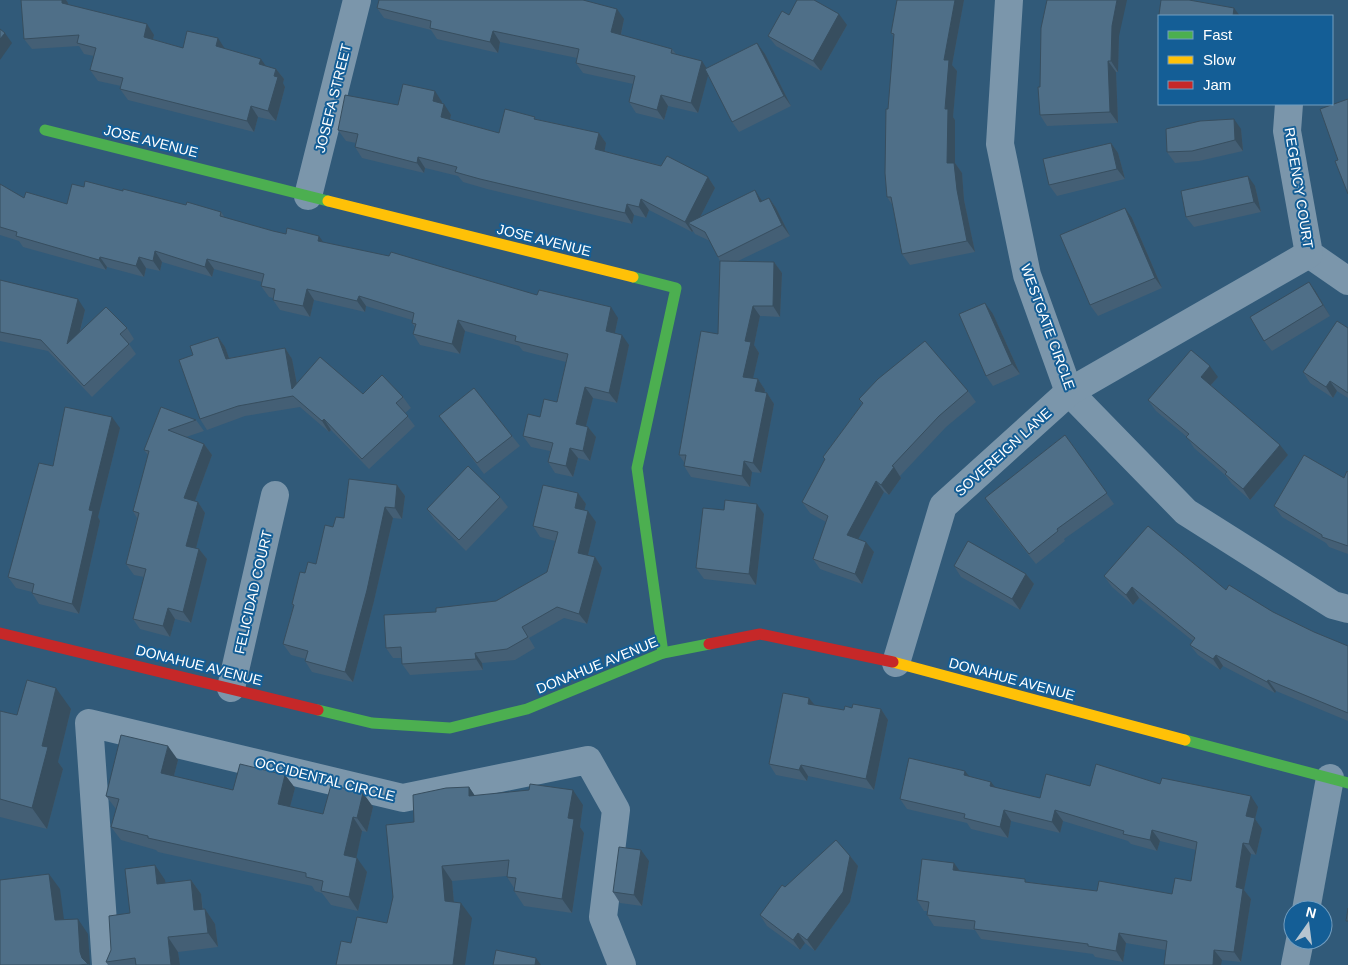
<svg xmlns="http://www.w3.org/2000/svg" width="1348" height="965" viewBox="0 0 1348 965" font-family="Helvetica,sans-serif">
<rect width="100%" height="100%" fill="#315a79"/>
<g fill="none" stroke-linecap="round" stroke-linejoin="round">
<g stroke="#7b96ab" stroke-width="28">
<path d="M1009 0 1000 144 1027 275 1069 392 1186 512 1333 605 1348 609"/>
<path d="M1289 104 1287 131 1309 254 1348 281"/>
<path d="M308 196 357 0"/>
<path d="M896 663 943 506 1069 392 1309 254"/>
<path d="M231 688 275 495"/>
<path d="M1306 910 1330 778"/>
<path d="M106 965 89 723 403 798 588 760 616 810 603 917 622 965"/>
<path d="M1295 965 1300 940"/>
</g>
<g stroke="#4caf50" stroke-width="11">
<path d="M45 130 328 201"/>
<path d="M633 277 676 288 637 468 663 653"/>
<path d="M318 710 372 723 450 728 527 709 663 653 709 644"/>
<path d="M1185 740 1348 783"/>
</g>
<g stroke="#ffc107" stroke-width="11">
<path d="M328 201 633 277"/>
<path d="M893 662 1185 740"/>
</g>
<g stroke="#c62828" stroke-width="11">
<path d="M0 633 318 710"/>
<path d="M709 644 760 634 893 662"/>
</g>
</g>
<g fill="#445f75">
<path d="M21 0H66L68 3V5L154 35 153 39 183 48 225 49 266 66 276 69 284 79 283 83 285 87 276 121 258 117 254 132 128 100 120 89 121 86 98 81 90 70 94 56 84 54 79 46 32 49 24 39Z"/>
<path d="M897 0H964L952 65 957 71 953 117 955 120V163L962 173 964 200 975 252 910 265 902 254 893 206 887 197 888 109 894 37 891 33Z"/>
<path d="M377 8 624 19 621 35 672 49 676 54 707 69 765 54 791 106 739 132 732 122 708 75 698 113 668 106 664 120 636 113 629 102 633 84 583 73 576 63 577 58 500 42 498 53 437 39 431 30 384 18Z"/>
<path d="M789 15 847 25 821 71 776 46 768 36Z"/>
<path d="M1119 36 1118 72H1116L1118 123 1047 126 1040 115V87Z"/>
<path d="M442 102V103L451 115 450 119 499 133 536 119 599 133 606 143 604 151 708 177 715 188 700 217 762 201 769 198 776 208 790 236 738 261 774 262 782 273 780 317 760 316 754 345 759 353 753 378 758 379 765 390V393H767L774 404 761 473 752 472 750 487 691 477 684 466V462L679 455 718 334 720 261 710 241 695 234 693 231 692 232 649 210 646 218 634 215 632 224 487 189 463 182 458 176 425 168 424 173 362 158 355 147 356 143 346 141 338 130 398 105Z"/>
<path d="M1241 129 1243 151 1199 161 1175 163 1167 152Z"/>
<path d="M1111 143 1118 153 1125 179 1057 196 1049 185Z"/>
<path d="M0 184 24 198 67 204 84 187 123 191 186 205 221 212 225 218 273 231 323 242 618 318 615 333 629 345 617 403 593 398 586 426 588 427 596 437 590 461 578 458 573 477 555 473 548 462 550 451 531 447 523 436 540 417 557 402 566 362 523 351 519 346 465 331 460 354 420 345 413 334 415 327 412 323V320L366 306 365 312 314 300 310 317 280 310 273 300V298L269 297 261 286 262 282 214 269 212 277 162 262 160 271 146 268 144 277 107 267 106 270 23 247 19 241 0 235Z"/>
<path d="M1255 186 1261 212 1194 227 1186 217Z"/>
<path d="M1132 218 1162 288 1098 316 1090 305Z"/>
<path d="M0 280 85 310 80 332 127 328 134 339 129 344 136 354 92 397 48 351 0 341Z"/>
<path d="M1316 292 1330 316 1272 351 1264 341Z"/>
<path d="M993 314 1020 374 993 386 986 376Z"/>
<path d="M1348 328V398L1337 391 1333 398 1310 383 1303 372Z"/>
<path d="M218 337 225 347 229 358 285 348 292 359 297 384 363 394 403 397 411 408 405 413 415 426 369 469 331 430 329 432 300 407 245 416 207 430 200 419 193 355Z"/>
<path d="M1218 377 1211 385 1288 455 1250 500 1232 484 1225 475 1194 448 1187 437 1156 411 1148 400Z"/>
<path d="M968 391 976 402 946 427 900 476 901 478 889 495 884 492 858 539 874 552 862 584 820 569 813 559 826 522 810 513 802 502 825 460 823 457 862 404 859 399Z"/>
<path d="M161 407 196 420 204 431 186 437 204 444 212 455 195 501 198 502 205 513 196 548 199 549 207 559 191 623 175 619 170 637 140 629 133 619 144 577 134 575 126 564 137 518 133 511 148 455 144 450Z"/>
<path d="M439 416 512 436 520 446 484 474 447 426Z"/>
<path d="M120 428 98 517 100 521 79 614 39 604 32 593V592L16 588 8 577 53 466Z"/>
<path d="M1065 435 1114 504 1064 539 1065 541 1036 564 992 509 985 498Z"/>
<path d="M1348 472V554L1329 547 1326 543 1282 517 1274 506 1344 478Z"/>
<path d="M397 485 405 496 402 519 393 518 374 601 353 682 312 672 305 661 306 659 291 655 283 644 293 607 292 604 305 573 316 564 333 527Z"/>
<path d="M578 493 586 504 584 510 596 522 588 555 595 557 602 568 587 624 564 618 529 638 535 648 515 660 482 663 483 670 410 675 402 664V658H393L386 648 436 612 496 601 547 572 555 541 540 537 533 526Z"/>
<path d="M500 497 508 507 466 551 434 519 427 509Z"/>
<path d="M764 514 756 585 704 579 696 568Z"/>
<path d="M954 566 1026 574 1034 584 1020 610 961 577Z"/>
<path d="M1104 576 1226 590 1314 632 1348 646V721L1276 691 1275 693 1223 666 1220 670 1198 655 1190 645 1193 641 1139 598 1133 605 1112 587Z"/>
<path d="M809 698 814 705 844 710 852 708 881 709 888 720 874 790 808 776 807 781 776 775 769 764Z"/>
<path d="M71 709 58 762 63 769 47 829 0 817V711L17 715Z"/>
<path d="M178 760 174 776 233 790 285 775 295 788 290 807 323 814 363 793 373 807 367 832 362 831 356 858 367 872 358 911 331 905 322 893 315 891 312 886 158 852 156 850 121 840 111 827 116 809 106 796Z"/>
<path d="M969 776 996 788 1040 798 1090 786 1160 784 1258 807 1255 819 1262 829 1256 855 1251 854 1244 890 1251 899 1241 962 1222 960 1126 943 1123 962 1095 957 1093 954 981 939 975 930 934 926 927 915V911H924L917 900 954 863 959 871 1027 882 1097 891 1172 894 1191 881 1196 850 1160 841 1157 851 1131 844 1128 841 1063 821 1060 833 1011 821 1008 838 971 829 967 823 907 809 900 799Z"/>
<path d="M469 787 475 796 583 805 580 827 584 833 572 913 524 906 514 891V888L507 877V876L452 881 454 902 472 918 351 943 387 923 414 822Z"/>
<path d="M850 856 858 866 850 902 815 951 805 943 800 950 767 926 760 915 785 887Z"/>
<path d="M649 861 642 906 620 903 613 892Z"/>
<path d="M165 880V883L191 880 201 894 203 909H205L215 924 218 947 178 952 180 965H108L106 962 130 913Z"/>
</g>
<g fill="#374e5f">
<path d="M62 0H66L68 3 69 14 62 3Z"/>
<path d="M955 0H964L952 65 957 71 953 117 955 120V163L962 173 964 200 975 252 967 241 947 163 944 60Z"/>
<path d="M1117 0H1127L1119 36 1118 72 1111 61 1112 26Z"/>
<path d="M1234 8 1240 16H1233Z"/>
<path d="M617 9 624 19 619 43 611 32Z"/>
<path d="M839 14 847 25 821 71 813 61Z"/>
<path d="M147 24 154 35 151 47 144 37Z"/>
<path d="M493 31 500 42 498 53 490 42Z"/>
<path d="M5 33 12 43 0 60V39Z"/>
<path d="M218 38 225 49 216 46Z"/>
<path d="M757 43 765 54 791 106 784 96Z"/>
<path d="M261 59 268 69 259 64Z"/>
<path d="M702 61 709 72 698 113 691 103Z"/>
<path d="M1108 61 1116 72 1118 123 1110 112Z"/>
<path d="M276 69 284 79 283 83 285 87 276 121 268 111Z"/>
<path d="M435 91 442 102 440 112 433 101Z"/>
<path d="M661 95 668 106 664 120 657 110Z"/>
<path d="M444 104 451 115 448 127 441 117Z"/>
<path d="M251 106 258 117 254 132 247 121Z"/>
<path d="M1234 119 1241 129 1243 151 1235 140Z"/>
<path d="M599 133 606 143 603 159 595 149Z"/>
<path d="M1111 143 1118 153 1125 179 1117 169Z"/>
<path d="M418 157 425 168 424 173 417 163Z"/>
<path d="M1248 176 1255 186 1261 212 1254 202Z"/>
<path d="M708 177 715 188 695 227 688 223 693 231 692 232 685 222Z"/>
<path d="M755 190 762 201 768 213 760 202Z"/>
<path d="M769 198 776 208 790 236 782 225Z"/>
<path d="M641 199 649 210 646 218 639 207Z"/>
<path d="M627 204 634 215 632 224 625 213Z"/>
<path d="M1125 208 1132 218 1162 288 1155 278Z"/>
<path d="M319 236 326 246 318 241Z"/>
<path d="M155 251 162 262 160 271 153 261Z"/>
<path d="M100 257 107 267 106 270 99 260Z"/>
<path d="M139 257 146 268 144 277 136 266Z"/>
<path d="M207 259 214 269 212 277 205 267Z"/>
<path d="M774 262 782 273 780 317 773 306Z"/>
<path d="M1309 282 1316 292 1330 316 1323 305Z"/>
<path d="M307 289 314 300 310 317 303 306Z"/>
<path d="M359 296 366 306 365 312 357 301Z"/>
<path d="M78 299 85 310 74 355 67 344Z"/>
<path d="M985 303 993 314 1020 374 1012 364Z"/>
<path d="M753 306 760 316 754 345 759 353 751 387 743 377 745 341Z"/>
<path d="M611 307 618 318 613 342 606 331Z"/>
<path d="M458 320 465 331 460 354 452 344Z"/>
<path d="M622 335 629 345 617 403 609 393Z"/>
<path d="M218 337 225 347 233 369 226 359Z"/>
<path d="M285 348 292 359 300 400 292 389Z"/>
<path d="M1210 366 1218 377 1209 387 1201 377Z"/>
<path d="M758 379 765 390 763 402 755 391Z"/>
<path d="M1330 381 1337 391 1333 398 1326 387Z"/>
<path d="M585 387 593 398 584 434 576 424Z"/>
<path d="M767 393 774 404 761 473 753 463Z"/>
<path d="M112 417 120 428 98 517 100 521 79 614 72 604 89 510Z"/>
<path d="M324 419 331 430 329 432 322 421Z"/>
<path d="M588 427 596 437 590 461 583 451Z"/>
<path d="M204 444 212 455 192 509 184 498Z"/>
<path d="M1280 445 1288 455 1250 500 1243 489Z"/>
<path d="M570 448 578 458 573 477 566 466Z"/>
<path d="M744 461 752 472 750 487 742 476Z"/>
<path d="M894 467 901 478 889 495 881 485Z"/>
<path d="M876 481 884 492 855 545 847 535Z"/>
<path d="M397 485 405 496 402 519 395 508Z"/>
<path d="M578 493 586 504 582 518 575 508Z"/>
<path d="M198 502 205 513 194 556 186 546Z"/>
<path d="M757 504 764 514 756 585 749 574Z"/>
<path d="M385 507 393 518 374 601 353 682 345 672Z"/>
<path d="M588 511 596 522 586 563 578 553Z"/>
<path d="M866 542 874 552 862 584 855 574Z"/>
<path d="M199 549 207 559 191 623 183 612Z"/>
<path d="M595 557 602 568 587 624 579 614Z"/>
<path d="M1026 574 1034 584 1020 610 1012 599Z"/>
<path d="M1132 587 1139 598 1133 605 1126 595Z"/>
<path d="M168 608 175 619 170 637 163 626Z"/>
<path d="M475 653 482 663 483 670 476 659Z"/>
<path d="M1216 655 1223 666 1220 670 1213 659Z"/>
<path d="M1268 680 1276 691 1275 693 1267 682Z"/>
<path d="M56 688 71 709 58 762 63 769 47 829 32 808 42 746Z"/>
<path d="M809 698 817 708 808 704Z"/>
<path d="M881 709 888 720 874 790 866 779Z"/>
<path d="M168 746 178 760 171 787 161 773Z"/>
<path d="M801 765 808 776 807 781 799 770Z"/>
<path d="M965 771 973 781 964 775Z"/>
<path d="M285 775 295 788 287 818 278 804Z"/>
<path d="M991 782 999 792 990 786Z"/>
<path d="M469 787 479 802 469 796Z"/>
<path d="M573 790 583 805 580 827 584 833 572 913 562 899 568 818Z"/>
<path d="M363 793 373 807 367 832 357 818Z"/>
<path d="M1251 796 1258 807 1255 819 1262 829 1256 855 1249 844 1246 816Z"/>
<path d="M1004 810 1011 821 1008 838 1000 827Z"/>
<path d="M1055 810 1063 821 1060 833 1052 822Z"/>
<path d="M353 817 362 831 354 869 344 855Z"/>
<path d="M1152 830 1160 841 1157 851 1150 840Z"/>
<path d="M1243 843 1251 854 1244 890 1251 899 1241 962 1234 952 1236 887Z"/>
<path d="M641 850 649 861 642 906 634 895Z"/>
<path d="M850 856 858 866 850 902 815 951 807 940Z"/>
<path d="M357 858 367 872 358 911 349 897Z"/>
<path d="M954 863 962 874 953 870Z"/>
<path d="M155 865 165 880 167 898 157 884Z"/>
<path d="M442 866 452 881 455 915 445 901Z"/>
<path d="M49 874 60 889 66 935 55 920Z"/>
<path d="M191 880 201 894 204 925 194 910Z"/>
<path d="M461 903 472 918 465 965H453Z"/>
<path d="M205 909 215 924 218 947 208 933Z"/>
<path d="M78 919 88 934 90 965H89L82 958 80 952Z"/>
<path d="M798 933 805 943 800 950 793 940Z"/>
<path d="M1119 933 1126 943 1123 962 1116 951Z"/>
<path d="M168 937 178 952 180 965H171Z"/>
<path d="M1214 950 1222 960 1221 965H1213Z"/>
<path d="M536 958 541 965H535Z"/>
</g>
<g fill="#4f6f88" stroke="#374e5f">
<path d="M21 0H62V3L147 24 144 37 183 48 187 31 218 38 216 46 261 59 259 64 276 69 274 76 278 77 268 111 251 106 247 121 120 89 123 78 90 70 96 48 77 43 79 35 24 39Z"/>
<path d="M379 0H583L617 9 611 32 672 49 671 53 702 61 691 103 661 95 657 110 629 102 635 76 576 63 579 49 493 31 490 42 430 28 431 21 377 8Z"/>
<path d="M797 0H814L839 14 813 61 768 36 782 11 789 15Z"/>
<path d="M897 0H955L944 60H949L945 109H948L947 163H954L957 190 967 241 902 254 891 197H887L885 173 886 109H888L894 34 891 33Z"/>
<path d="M1047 0H1117L1112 26 1111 61H1108L1110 112 1040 115 1038 87H1040L1041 28Z"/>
<path d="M1161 0H1189L1234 8 1233 16H1159V23L1158 22Z"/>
<path d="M0 29 5 33 0 39Z"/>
<path d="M757 43 784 96 732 122 705 69Z"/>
<path d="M403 84 435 91 433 101 444 104 441 117 499 133 505 109 535 117 534 119 599 133 595 149 661 166 667 156 708 177 685 222 641 199 639 207 627 204 625 213 480 179 455 172 457 167 418 157 417 163 355 147 358 134 338 130 345 95 398 105Z"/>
<path d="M1348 99V194L1335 161 1338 160 1320 109Z"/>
<path d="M1234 119 1235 140 1192 151 1167 152 1166 129 1200 121Z"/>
<path d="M1111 143 1117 169 1049 185 1043 159Z"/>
<path d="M1248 176 1254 202 1186 217 1181 191Z"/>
<path d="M85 181 123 191V189L186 205 187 202 221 212 220 216 273 231 286 234 287 228 319 236 318 241 389 256 391 252 537 295 539 290 611 307 606 331 622 335 609 393 585 387 576 424 588 427 583 451 570 448 566 466 548 462 553 443 523 436 528 414 540 417 544 399 557 402 568 354 515 341 516 336 458 320 452 344 413 334 416 324 412 323 414 313 359 296 357 301 307 289 303 306 273 300 275 289 261 286 264 274 207 259 205 267 155 251 153 261 139 257 136 266 100 257 99 260 16 236 17 232 0 227V184L24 198 26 192 67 204 72 184 84 187Z"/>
<path d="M755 190 760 202 769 198 782 225 718 257 705 232 688 223Z"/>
<path d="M1125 208 1155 278 1090 305 1060 235Z"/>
<path d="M720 261 774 262 773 306H753L745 341 751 342 743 377 758 379 755 391 767 393 753 463 744 461 742 476 684 466 686 455H679L701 331 718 334Z"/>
<path d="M0 280 78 299 67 344 106 307 127 328 120 334 129 344 84 386 41 340 0 332Z"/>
<path d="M1309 282 1323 305 1264 341 1250 317Z"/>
<path d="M985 303 1012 364 986 376 959 314Z"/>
<path d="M1337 321 1348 328V393L1330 381 1326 387 1303 372Z"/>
<path d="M218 337 226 359 285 348 292 389 320 357 363 394 382 375 403 397 396 403 408 416 362 459 324 419 322 421 293 396 238 406 200 419 179 360 193 355 190 346Z"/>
<path d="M925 341 968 391 939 416 892 466 894 467 881 485 876 481 847 535 866 542 855 574 813 559 828 516 802 502 825 459 823 457 863 403 859 399 878 379Z"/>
<path d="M1191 350 1210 366 1201 377 1280 445 1243 489 1225 474 1227 472 1186 437 1189 434 1148 400Z"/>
<path d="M474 388 512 436 477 463 439 416Z"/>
<path d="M65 407 112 417 89 510 93 511 72 604 32 593 34 584 8 577 39 463 53 466Z"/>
<path d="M161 407 196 420 168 430 204 444 184 498 198 502 186 546 199 549 183 612 168 608 163 626 133 619 146 569 126 564 139 513 133 511 149 451 144 450Z"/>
<path d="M1065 435 1107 493 1057 529 1058 531 1029 554 985 498Z"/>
<path d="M1304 455 1344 478 1347 471 1348 472V546L1322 537V535L1274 506Z"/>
<path d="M468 466 500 497 459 540 427 509Z"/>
<path d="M349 479 397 485 395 508 385 507 367 590 345 672 305 661 308 651 283 644 294 605 292 604 300 572 305 573 308 562 316 564 325 525 333 527 336 517 344 518Z"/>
<path d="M543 485 578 493 575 508 588 511 578 553 595 557 579 614 557 607 522 627 528 637 507 649 475 653 476 659 402 664 401 647 386 648 384 615 436 612V608L496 601 547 572 558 532 533 526Z"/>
<path d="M725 500 757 504 749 574 696 568 703 508 724 510Z"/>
<path d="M1148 526 1226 590 1229 585 1273 612 1314 632 1348 646V713L1268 680 1267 682 1216 655 1213 659 1190 645 1195 638 1132 587 1126 595 1104 576Z"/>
<path d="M968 541 1026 574 1012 599 954 566Z"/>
<path d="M27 680 56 688 42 746 48 747 32 808 0 799V711L17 715Z"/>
<path d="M783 693 809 698 808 704 844 710 845 706 852 708 853 704 881 709 866 779 801 765 799 770 769 764Z"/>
<path d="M121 735 168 746 161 773 233 790 240 764 285 775 278 804 323 814 331 785 363 793 357 818 353 817 344 855 357 858 349 897 321 891 323 881 306 877V873L148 838V836L111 827 119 799 106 796Z"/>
<path d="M909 758 965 771 964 775 991 782 990 786 1040 798 1046 774 1090 786 1096 764 1160 784 1162 778 1251 796 1246 816 1255 818 1249 844 1243 843 1236 887 1243 889 1234 952 1214 950 1213 965H1164L1167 941 1119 933 1116 951 1088 946V944L974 929 975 921 927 915 929 902 917 900 922 859 954 863 953 870 1025 879V882L1097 891 1099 881 1172 894 1175 878 1191 881 1197 842 1152 830 1150 840 1123 834 1124 831 1055 810 1052 822 1004 810 1000 827 964 818 965 814 900 799Z"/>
<path d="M530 784 573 790 568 818 574 819 562 899 514 891 516 878 507 877 509 860 442 866 445 901 461 903 453 965H336L341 941 351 943 357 917 387 923 393 897 386 825 414 822 413 795 446 788 469 787V796L529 790Z"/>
<path d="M836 840 850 856 843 892 807 940 798 933 793 940 760 915 782 885 785 887Z"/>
<path d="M619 847 641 850 634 895 613 892Z"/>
<path d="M155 865 157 884 191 880 194 910 205 909 208 933 168 937 171 965H136L135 958 106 962 111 950 109 916 130 913 125 869Z"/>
<path d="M49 874 55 920 78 919 80 952 82 958 88 964 79 965H0V880Z"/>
<path d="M1348 908V921H1346Z"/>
<path d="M496 950 536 958 535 965H493Z"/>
</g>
<g text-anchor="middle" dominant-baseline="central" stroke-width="4" stroke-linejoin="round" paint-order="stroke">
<g font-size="14" fill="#fff" stroke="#145e96">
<text transform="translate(333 98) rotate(-76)">JOSEFA STREET</text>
<text transform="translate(151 141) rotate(14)">JOSE AVENUE</text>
<text transform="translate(1299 188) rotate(81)">REGENCY COURT</text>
<text transform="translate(544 240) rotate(14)">JOSE AVENUE</text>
<text transform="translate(1048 327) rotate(70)">WESTGATE CIRCLE</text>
<text transform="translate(1003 452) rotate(-42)">SOVEREIGN LANE</text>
<text transform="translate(253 592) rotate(-77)">FELICIDAD COURT</text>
<text transform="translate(199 665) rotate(14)">DONAHUE AVENUE</text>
<text transform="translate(597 665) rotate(-22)">DONAHUE AVENUE</text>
<text transform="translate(1012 679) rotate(15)">DONAHUE AVENUE</text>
<text transform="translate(325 779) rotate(14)">OCCIDENTAL CIRCLE</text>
</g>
</g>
<rect x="1158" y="15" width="175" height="90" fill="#145e96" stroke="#729ec0"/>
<rect x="1168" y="31" width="25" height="8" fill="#4caf50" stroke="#729ec0"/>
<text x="1203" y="40" font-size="15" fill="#ffffff">Fast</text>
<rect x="1168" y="56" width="25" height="8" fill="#ffc107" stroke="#729ec0"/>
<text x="1203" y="65" font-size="15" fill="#ffffff">Slow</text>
<rect x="1168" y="81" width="25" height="8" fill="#c62828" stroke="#729ec0"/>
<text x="1203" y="90" font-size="15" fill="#ffffff">Jam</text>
<g transform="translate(1308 925) rotate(14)"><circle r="24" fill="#145e96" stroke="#729ec0"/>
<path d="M0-4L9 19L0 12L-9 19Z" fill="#b7c5d0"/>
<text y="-8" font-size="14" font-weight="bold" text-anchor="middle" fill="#ffffff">N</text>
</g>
</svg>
